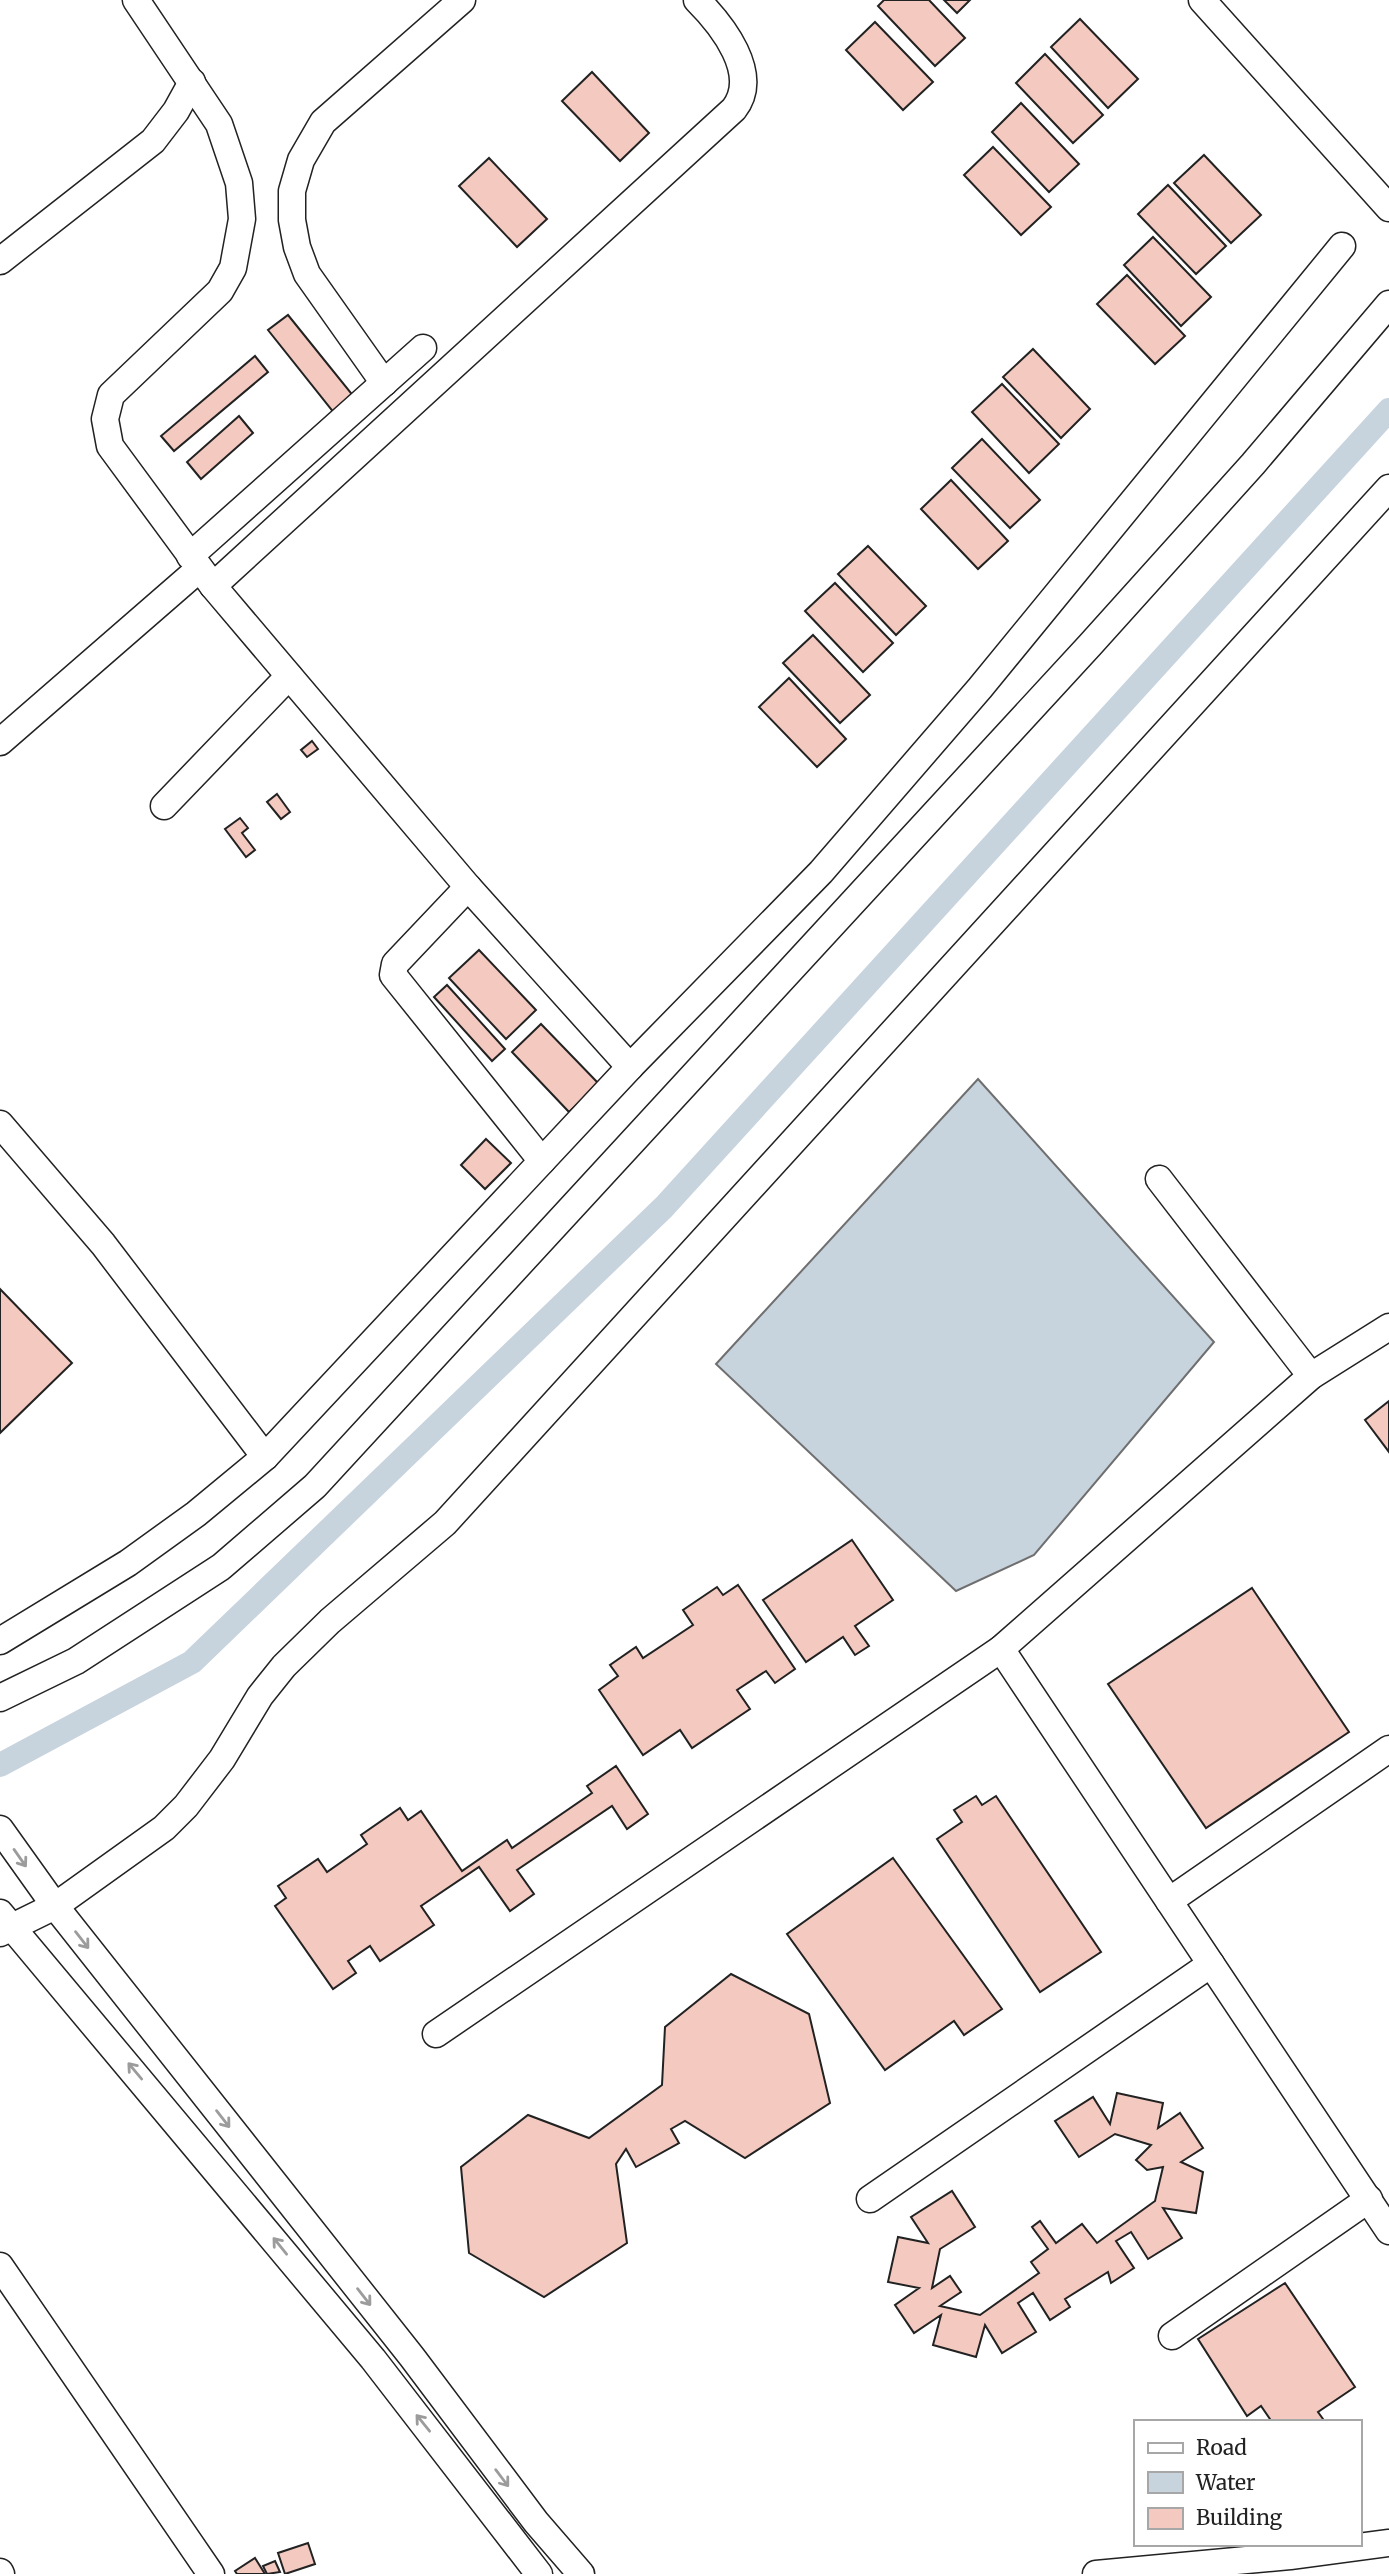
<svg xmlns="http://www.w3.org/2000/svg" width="1389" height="2574" viewBox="0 0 1389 2574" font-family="Merriweather,serif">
<rect width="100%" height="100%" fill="#fff"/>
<path fill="#c7d3dd" stroke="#6f6f6f" stroke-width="2" d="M978 1079 1214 1342 1034 1555 956 1591 716 1364Z"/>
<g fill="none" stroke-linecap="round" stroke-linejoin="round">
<path stroke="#c7d3dd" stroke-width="24" d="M0 1765 192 1662 664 1207 1389 410"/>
</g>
<g fill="#f3c9c0" stroke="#222" stroke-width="2">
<path d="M884 0H929L965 38 935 66 878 6Z"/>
<path d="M944 0H970L957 13Z"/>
<path d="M1080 19 1138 79 1108 108 1051 47Z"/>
<path d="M875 22 933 82 903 110 846 50Z"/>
<path d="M1045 54 1103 115 1073 143 1016 83Z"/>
<path d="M592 72 649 133 620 161 562 101Z"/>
<path d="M1021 103 1079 164 1049 192 992 132Z"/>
<path d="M993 147 1051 207 1021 235 964 175Z"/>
<path d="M1204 155 1261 215 1231 243 1174 183Z"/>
<path d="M489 158 547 219 517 247 459 186Z"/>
<path d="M1168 185 1226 246 1196 274 1138 214Z"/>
<path d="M1153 237 1211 297 1181 326 1124 265Z"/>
<path d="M1127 275 1185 336 1155 364 1097 304Z"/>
<path d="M288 315 355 398 335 414 268 330Z"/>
<path d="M1033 349 1090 409 1061 438 1003 377Z"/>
<path d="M255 356 268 372 174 451 161 436Z"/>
<path d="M1002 384 1059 444 1029 473 972 412Z"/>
<path d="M239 416 253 433 201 479 187 462Z"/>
<path d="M982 439 1040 500 1010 528 952 468Z"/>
<path d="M951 480 1008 541 978 569 921 509Z"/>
<path d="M868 546 926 606 896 635 838 574Z"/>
<path d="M835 583 893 643 863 672 805 611Z"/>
<path d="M813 635 870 695 840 723 783 663Z"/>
<path d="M789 678 846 739 817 767 759 707Z"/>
<path d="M312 741 318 749 307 757 301 750Z"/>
<path d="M277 794 290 812 281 819 267 802Z"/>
<path d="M240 818 248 828 242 833 255 850 246 857 225 829Z"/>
<path d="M479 950 536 1010 506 1039 449 978Z"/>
<path d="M447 985 505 1049 492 1061 434 997Z"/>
<path d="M541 1024 599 1084 569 1112 512 1052Z"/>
<path d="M486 1139 511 1163 485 1189 461 1165Z"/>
<path d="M0 1289 72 1363 0 1433Z"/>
<path d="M1389 1401V1452L1365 1420Z"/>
<path d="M852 1540 893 1600 855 1626 869 1646 855 1655 843 1637 806 1662 763 1600Z"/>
<path d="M738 1585 795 1669 775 1683 766 1671 737 1690 750 1709 692 1748 680 1730 643 1755 599 1690 618 1676 610 1665 636 1647 643 1658 693 1625 683 1610 717 1587 723 1595Z"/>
<path d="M1252 1588 1349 1732 1206 1828 1108 1684Z"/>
<path d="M616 1766 648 1814 627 1829 612 1806 517 1870 534 1894 510 1911 479 1867 421 1906 434 1925 380 1961 370 1946 348 1961 356 1973 333 1989 275 1906 286 1898 278 1886 318 1859 327 1872 367 1844 361 1835 400 1808 408 1820 421 1811 462 1871 507 1840 512 1848 592 1793 587 1786Z"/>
<path d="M976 1796 982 1805 996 1796 1101 1952 1040 1992 937 1839 962 1822 954 1810Z"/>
<path d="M893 1858 1002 2009 964 2035 954 2021 885 2070 787 1934Z"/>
<path d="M731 1974 809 2014 830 2103 745 2158 685 2121 671 2129 679 2143 636 2167 626 2149 616 2164 627 2243 544 2297 469 2253 461 2167 528 2115 589 2138 662 2085 665 2027Z"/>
<path d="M1117 2093 1163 2103 1158 2128 1180 2113 1203 2148 1181 2162 1203 2172 1196 2213 1163 2208 1182 2238 1148 2259 1131 2232 1116 2241 1134 2268 1111 2283 1108 2272 1065 2299 1070 2307 1050 2320 1033 2293 1018 2303 1036 2332 1002 2353 985 2325 976 2357 933 2345 941 2315 914 2333 895 2305 919 2288 888 2282 898 2237 928 2243 911 2217 952 2191 975 2227 940 2249 932 2288 950 2276 961 2292 940 2306 980 2315 1039 2273 1031 2262 1048 2249 1032 2227 1040 2221 1056 2243 1082 2224 1097 2243 1155 2201 1163 2167 1147 2170 1136 2160 1151 2145 1115 2134 1079 2157 1055 2121 1093 2097 1110 2124Z"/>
<path d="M1285 2283 1355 2387 1318 2412 1323 2419 1319 2422H1272L1261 2406 1247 2416 1198 2339Z"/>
<path d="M308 2543 315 2564 285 2574 278 2553Z"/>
<path d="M255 2558 265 2574H237L235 2571Z"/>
<path d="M275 2561 280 2572 267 2574 263 2566Z"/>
</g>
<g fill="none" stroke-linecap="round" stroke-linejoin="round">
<defs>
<g id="minor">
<path d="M136 0 219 124 239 183 242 219 233 268 220 291 111 395 105 419 110 446 213 586 468 887 630 1067"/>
<path d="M1202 0 1389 208"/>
<path d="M0 261 153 141 176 111 192 82"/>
<path d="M384 383 307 274 297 247 292 220V191L301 160 323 122 462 0"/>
<path d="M190 556 423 348"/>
<path d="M213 586 734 109C761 74 722 25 697 0"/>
<path d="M0 742 199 569"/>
<path d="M164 806 289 676"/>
<path d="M468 887 395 964 393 975 542 1161"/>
<path d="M0 1124 103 1244 265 1457"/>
<path d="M1159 1179 1311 1376"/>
<path d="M0 1641 128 1563 196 1514 265 1457 630 1067 821 872 980 688 1342 246"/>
<path d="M1001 1649 1389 2231"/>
<path d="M0 1698 76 1661 221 1567 315 1486 1090 645 1253 464 1389 304"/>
<path d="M0 1829 55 1906 412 2357 536 2522 581 2574"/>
<path d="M1169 1901 1389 1749"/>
<path d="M0 1913 373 2359 539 2574"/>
<path d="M0 1933 55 1906 164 1828 186 1806 222 1759 260 1696 284 1666 330 1621 445 1523 1389 488"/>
<path d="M436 2034 1001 1649 1311 1376 1389 1327"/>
<path d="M870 2199 1211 1964"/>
<path d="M0 2266 211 2574"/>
<path d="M1172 2336 1369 2199"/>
<path d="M0 2572 1 2574"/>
<path d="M1096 2574 1290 2556 1389 2543"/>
</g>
</defs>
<use href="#minor" stroke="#222" stroke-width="29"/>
<use href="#minor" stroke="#fff" stroke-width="26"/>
</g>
<defs><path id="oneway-shaft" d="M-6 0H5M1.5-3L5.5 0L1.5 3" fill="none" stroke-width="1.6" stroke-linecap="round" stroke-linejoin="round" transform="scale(1.75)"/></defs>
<g stroke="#9c9c9c">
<use href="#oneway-shaft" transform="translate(20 1858) rotate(55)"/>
<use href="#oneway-shaft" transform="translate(82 1940) rotate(52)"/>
<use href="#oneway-shaft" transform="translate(135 2071) rotate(-130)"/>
<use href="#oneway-shaft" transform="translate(223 2119) rotate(52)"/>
<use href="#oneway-shaft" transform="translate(280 2246) rotate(-129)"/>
<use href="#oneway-shaft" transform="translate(364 2297) rotate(52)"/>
<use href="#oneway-shaft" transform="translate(423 2423) rotate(-129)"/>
<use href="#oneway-shaft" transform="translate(502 2478) rotate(53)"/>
</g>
<rect x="1134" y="2420" width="228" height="126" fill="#ffffff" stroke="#a7a7a7" stroke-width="2"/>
<rect x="1148" y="2443" width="35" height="10" fill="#ffffff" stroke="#a7a7a7" stroke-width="2"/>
<text x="1196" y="2455" font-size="21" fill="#222222">Road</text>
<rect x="1148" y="2472" width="35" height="21" fill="#c7d3dd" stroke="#a7a7a7" stroke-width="2"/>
<text x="1196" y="2490" font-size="21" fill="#222222">Water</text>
<rect x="1148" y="2508" width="35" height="21" fill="#f3c9c0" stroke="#a7a7a7" stroke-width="2"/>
<text x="1196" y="2525" font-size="21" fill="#222222">Building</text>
</svg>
